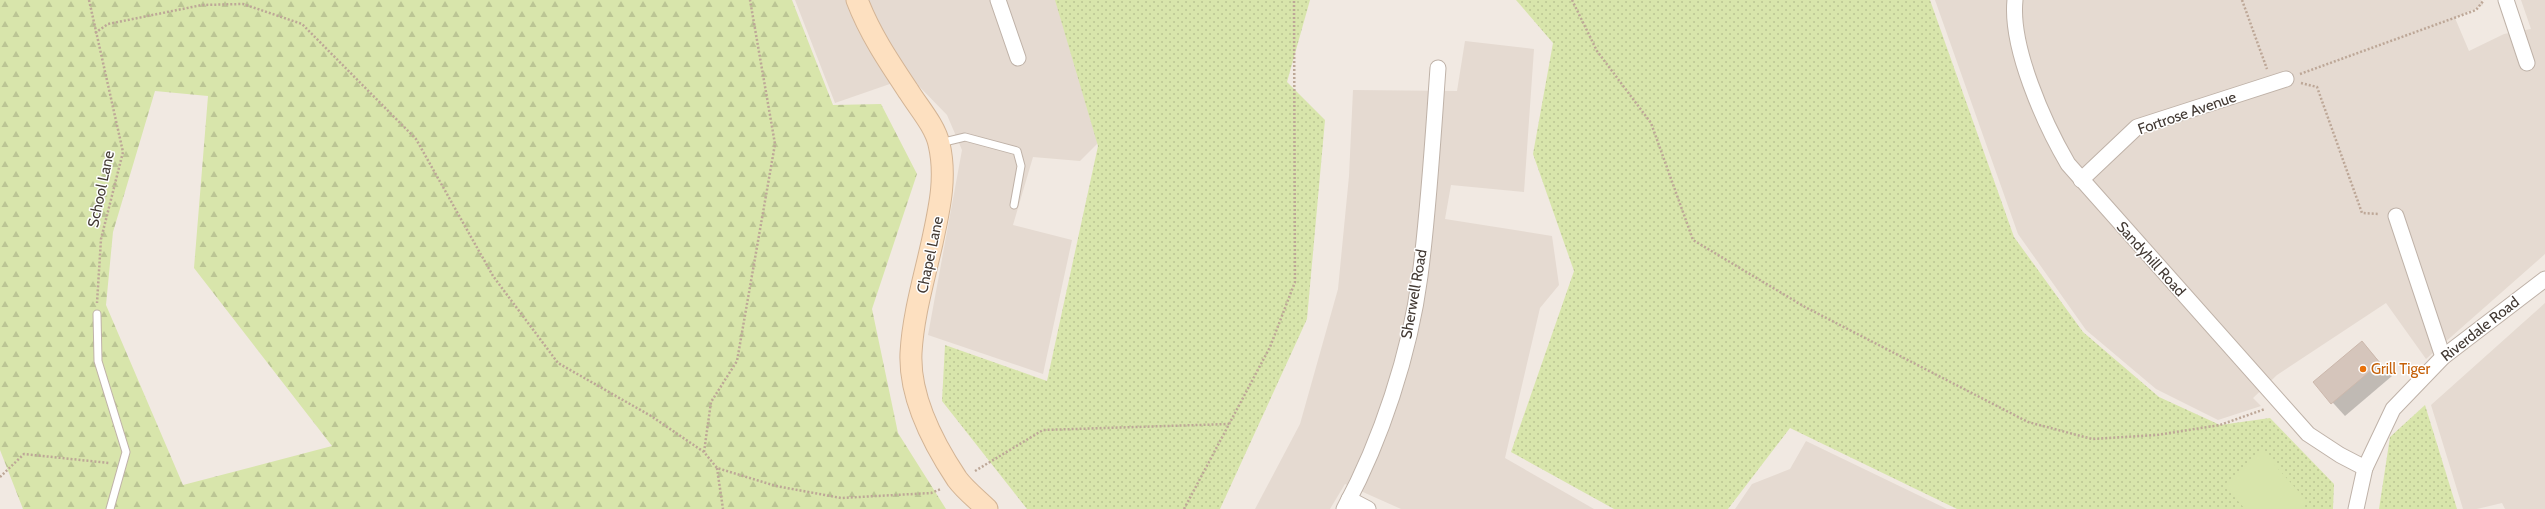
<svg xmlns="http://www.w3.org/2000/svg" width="2545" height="509" viewBox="0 0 2545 509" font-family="Cabin,sans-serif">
<defs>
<pattern id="grass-dots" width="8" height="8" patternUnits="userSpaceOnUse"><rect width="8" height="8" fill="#d8e5ab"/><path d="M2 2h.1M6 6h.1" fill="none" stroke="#bbc594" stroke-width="1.8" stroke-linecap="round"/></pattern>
<pattern id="forest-firs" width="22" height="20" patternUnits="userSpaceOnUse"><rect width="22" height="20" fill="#d8e5ab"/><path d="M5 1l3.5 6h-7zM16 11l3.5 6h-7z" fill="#bbc594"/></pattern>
</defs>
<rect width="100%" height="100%" fill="#f1e9e2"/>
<g fill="#e5dad1">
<path d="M795 0H1109L1098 143 1080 161 1033 157 1013 225 1072 240 1043 374 928 335 962 150 947 115 910 77 835 103Z"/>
<path d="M1935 0H2481L2483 5 2455 18 2469 51 2504 34 2531 29 2521 0H2545V254L2426 359 2386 303 2277 375 2253 398 2261 406 2218 420 2156 389 2086 330 2018 234Z"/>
<path d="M1465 41 1534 49 1524 192 1451 185 1445 219 1552 236 1559 285 1540 308 1505 458 1594 509H1401L1345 484 1330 509H1255L1300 424 1338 289 1349 176 1353 90 1457 91Z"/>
<path d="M2545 303V509H2505L2502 503 2477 509H2463L2431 405Z"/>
<path d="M1806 441 1947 509H1735L1752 484 1790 469Z"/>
</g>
<g fill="url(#grass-dots)">
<path d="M1055 0H1310L1287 82 1325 120 1307 319 1220 509H1027L942 401 945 345 1047 381 1098 146Z"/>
<path d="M1516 0H1930L2014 237 2083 332 2159 397 2220 425 2270 418 2334 484 2333 509H1957L1790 428 1728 509H1614L1511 452 1574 271 1533 154 1553 43Z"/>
<path d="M2425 405 2457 509H2379L2390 437Z"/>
</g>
<path fill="url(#forest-firs)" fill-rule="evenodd" d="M0 0H792L833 105 881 104 917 174 872 309 898 433 946 509H23L0 450ZM155 91 208 96 194 268 332 446 183 485 106 305 113 232Z"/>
<path fill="#d8e5ab" d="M2262 451 2308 502 2300 509H2245L2224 485Z"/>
<path fill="#0003" d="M2362 342 2392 376 2345 416 2314 382Z"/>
<path fill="#d5c5bb" stroke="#ccb8ac" d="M2362 341 2380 363 2331 404 2313 382Z"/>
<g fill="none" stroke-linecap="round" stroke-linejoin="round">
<defs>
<g id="lane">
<path d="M940 143 965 137 1017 151 1021 166 1014 205"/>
<path d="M97 314 98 361 126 452 110 509"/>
</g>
<g id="street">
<path d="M998 0 1018 58"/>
<path d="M2015 0C2010 47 2044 123 2068 164L2308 434 2340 455 2365 468"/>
<path d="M2506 0 2527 63"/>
<path d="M2081 180 2137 127 2286 79"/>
<path d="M2396 216 2443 357"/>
<path d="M1349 499 1368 509"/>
<path d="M1344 509C1381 441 1410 353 1420 276 1429 207 1433 137 1438 68"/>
<path d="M2356 509 2365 468 2393 409 2443 357 2545 279"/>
</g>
<path id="secondary" d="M857 0C870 34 889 62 909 92 919 108 935 126 939 144 947 178 939 210 932 243 924 279 913 316 911 353 909 397 933 443 957 479 965 490 978 500 987 509"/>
</defs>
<use href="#lane" stroke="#bfb2a8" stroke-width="9"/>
<use href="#street" stroke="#bfb2a8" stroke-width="17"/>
<use href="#secondary" stroke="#d3b495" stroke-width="23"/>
<g stroke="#bda797" stroke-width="2.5" stroke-dasharray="2 2" stroke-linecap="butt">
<path d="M89 0 123 152 101 239 97 303"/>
<path d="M1572 0 1597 51 1651 123 1693 240 1805 307 2028 422 2092 439 2157 435 2220 425 2265 409"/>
<path d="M2242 0 2267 69"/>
<path d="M95 33 108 24 202 5 243 4 302 24 416 139 493 276 558 363 651 416 704 452 717 468 776 486 841 498 931 493 941 489"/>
<path d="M2300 74 2476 10 2484 0"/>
<path d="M2301 83 2317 87 2362 213 2379 214"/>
<path d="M704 452 711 402 737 361 775 144 750 0"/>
<path d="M717 468 723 509"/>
<path d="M975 471 1043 430 1229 424"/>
<path d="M0 477 24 454 109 463"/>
<path d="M1184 509 1270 347 1295 282 1294 0"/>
</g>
<use href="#lane" stroke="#fff" stroke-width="7"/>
<use href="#street" stroke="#fff" stroke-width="15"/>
<use href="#secondary" stroke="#fde0c0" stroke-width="21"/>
</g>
<circle fill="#e8710a" stroke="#fff" stroke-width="1.5" cx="2363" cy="369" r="4"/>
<g text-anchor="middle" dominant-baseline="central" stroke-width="3" stroke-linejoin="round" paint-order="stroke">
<g font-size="15" fill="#423933" stroke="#fff">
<text transform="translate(2187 113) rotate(-19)">Fortrose Avenue</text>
<text transform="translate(101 189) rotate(-78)">School Lane</text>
<text transform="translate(930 255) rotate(-78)">Chapel Lane</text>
<text transform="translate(2151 259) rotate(48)">Sandyhill Road</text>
<text transform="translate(1414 294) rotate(-80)">Sherwell Road</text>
<text transform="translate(2480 329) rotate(-38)">Riverdale Road</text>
</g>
<g font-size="15" fill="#c56008" stroke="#fff" text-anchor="start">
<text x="2371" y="369">Grill Tiger</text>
</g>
</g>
</svg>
